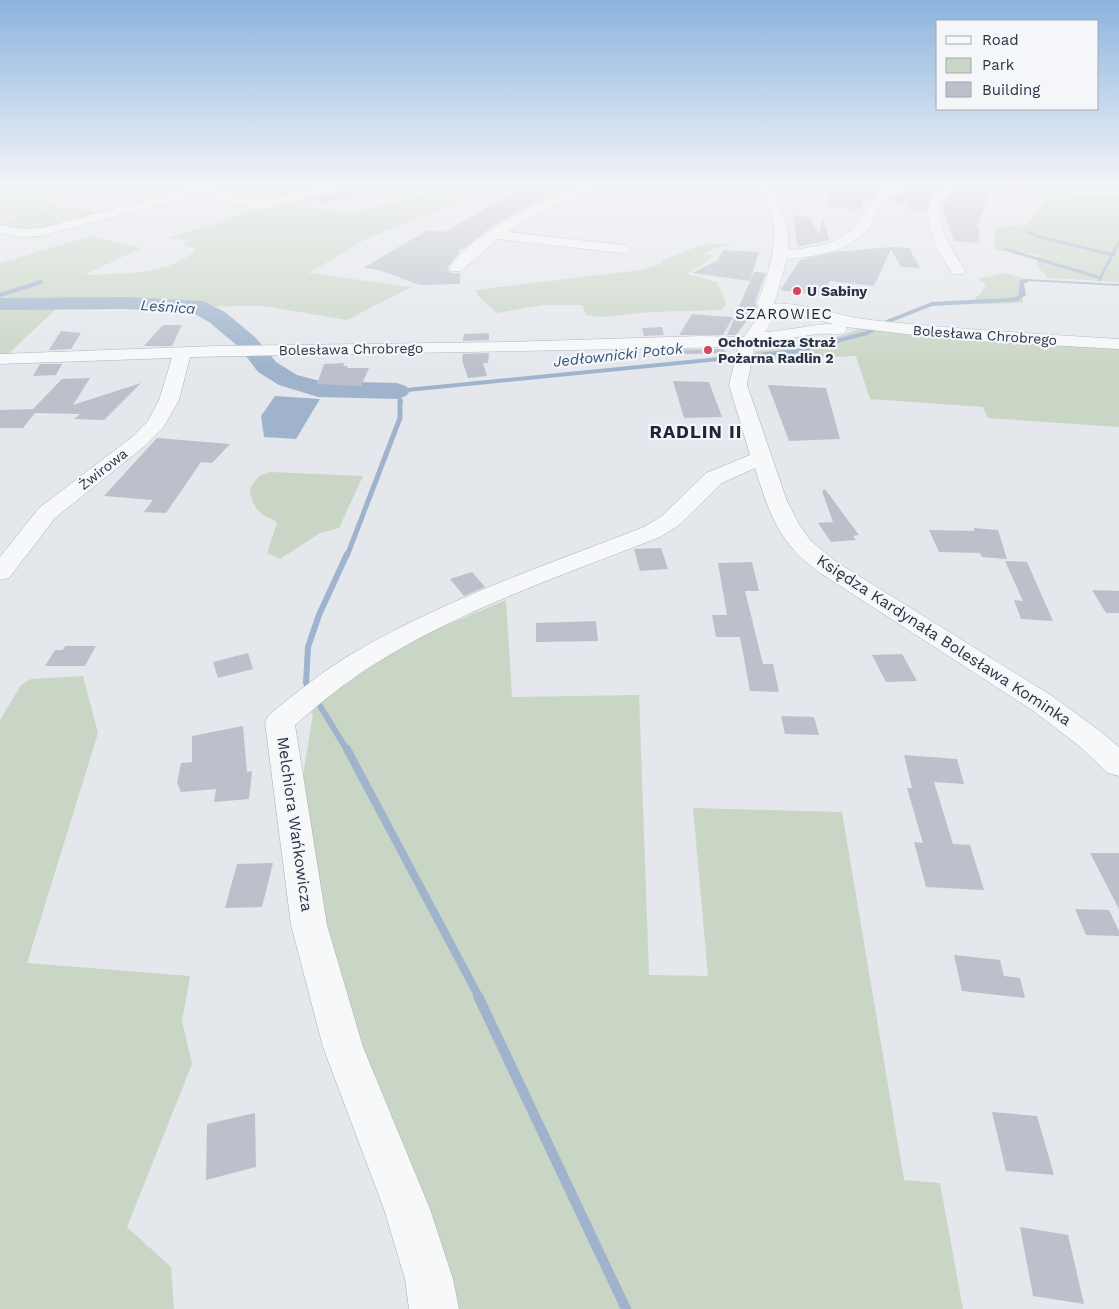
<svg xmlns="http://www.w3.org/2000/svg" width="1119" height="1309" viewBox="0 0 1119 1309" font-family="'Work Sans',sans-serif">
<rect width="100%" height="100%" fill="#e4e7ec"/>
<g fill="#c9d6c5">
<path d="M0 185H115L90 190 78 185 29 196 60 205 0 220Z"/>
<path d="M459 185H492L499 186 366 239 309 273 411 287 347 320 264 306 57 308 7 355 0 356V263L91 236 141 248 84 275C120 273 169 276 196 250L184 245 188 241 169 238 281 201 304 207 355 213Z"/>
<path d="M1119 195V282L1048 278 1036 265 1039 254 994 250 996 228 1027 224 1047 199Z"/>
<path d="M64 206 104 214 32 232 0 228V221Z"/>
<path d="M733 243 713 249 705 254 713 256 705 263 687 274 717 282 726 303 722 310 651 312 601 317 586 315 582 305H543L497 313 478 296 475 290 641 270 661 264 662 260 702 245Z"/>
<path d="M1004 273 1023 278V303L980 304 975 298 981 293 986 285 978 279Z"/>
<path d="M863 327 1119 347V427L988 418 983 407 870 399 856 356 759 360 755 351C794 348 828 343 863 327Z"/>
<path d="M270 472 363 476 339 528 320 533 280 559 267 553 277 523C272 518 267 518 262 514 254 508 250 497 250 488L259 476Z"/>
<path d="M506 600 512 697 639 695 649 975 708 976 693 808 842 812 904 1180 940 1183 963 1309H410L392 1212 289 863 313 714 304 708 431 626 437 629Z"/>
<path d="M83 676 98 733 27 963 190 976 182 1021 192 1064 127 1227 171 1267 174 1309H0V720L21 685 31 679Z"/>
</g>
<g fill="#9fb4cc">
<path d="M1025 279 1119 284V286L1029 281 1024 284 1026 295 1018 300 1020 280Z"/>
<path d="M275 396 320 399 296 439 264 437 261 416Z"/>
</g>
<g fill="none" stroke-linecap="round" stroke-linejoin="round">
<g stroke="#9fb4cc" stroke-width="3">
<path d="M1028 232 1040 237 1113 255"/>
<path d="M1005 249 1101 278"/>
<path d="M1099 280 1119 242"/>
</g>
<g stroke="#9fb4cc" stroke-width="4">
<path d="M0 295 41 282"/>
<path d="M401 402 397 391 798 351 867 333 884 323 932 304 1008 300 1017 299 1022 295"/>
</g>
<path stroke="#9fb4cc" stroke-width="5" d="M347 556 400 418V401"/>
<path stroke="#9fb4cc" stroke-width="6" d="M347 554 319 615 308 647 306 683 347 750"/>
<path stroke="#9fb4cc" stroke-width="8" d="M347 749 479 997"/>
<path stroke="#9fb4cc" stroke-width="10" d="M478 996 626 1309"/>
<path fill="#9fb4cc" fill-rule="evenodd" d="M126 297 203 301 225 312 256 338 276 362 297 375 320 381 397 383 406 386 410 391 406 396 397 399 318 397 279 385 258 372 240 348 209 322 191 312 126 309 0 310V298Z"/>
</g>
<g fill="#bbc0ca">
<path d="M280 185H322L277 195 270 194 283 190 279 189Z"/>
<path d="M349 185H382L383 188 343 201 338 199 325 203 315 200 303 203 299 202 345 190Z"/>
<path d="M528 185H564L491 227 463 249H459V253L447 268 451 273H460V284L420 285 379 270 363 268 428 230 444 232Z"/>
<path d="M832 185H888L878 190 871 199H864L861 210 826 207Z"/>
<path d="M915 185H944L929 197 926 212 910 211 909 203 887 201 900 193 912 190Z"/>
<path d="M961 185H993L978 223H976L979 229V243L954 241 944 213H942L945 200Z"/>
<path d="M793 215 809 217 819 234 823 219 829 240 798 247Z"/>
<path d="M892 247 909 248 920 268 901 267 891 249 874 286 830 281 821 296 780 290 800 260 835 252Z"/>
<path d="M723 250 759 252 750 281 692 273 718 260Z"/>
<path d="M754 272 766 273 755 302 757 307 736 335H727Z"/>
<path d="M692 314 715 316 733 317 723 335H679Z"/>
<path d="M163 325H182L172 346H144Z"/>
<path d="M662 327 664 335 644 336 642 328Z"/>
<path d="M61 331 81 333 71 349 49 350Z"/>
<path d="M489 333V340L463 341 464 334Z"/>
<path d="M724 349 726 353 650 355 649 351 668 350V352L669 350Z"/>
<path d="M489 353 488 363H483L487 376 468 378 462 360 463 354Z"/>
<path d="M344 363 343 366H348L347 368H369L361 386 317 384 324 364Z"/>
<path d="M40 364H62L56 375 33 376Z"/>
<path d="M90 378 73 405 141 383 104 420 74 419 80 414 35 413 23 428H0V410L33 409 62 379Z"/>
<path d="M673 381 709 382 722 417 684 418Z"/>
<path d="M768 385 826 388 840 439 789 441Z"/>
<path d="M157 438 230 444 212 463 201 462 166 513 144 512 153 500 104 496Z"/>
<path d="M825 489 859 535 853 536 856 540 831 542 818 523 833 522 822 491Z"/>
<path d="M974 528 998 530 1007 559 982 557 980 553 939 552 929 530 974 531Z"/>
<path d="M661 548 668 569 640 571 634 549Z"/>
<path d="M1005 561 1027 562 1053 621 1021 619 1014 600 1023 601Z"/>
<path d="M752 562 759 591H745L763 664H773L779 692 750 691 740 637H716L712 615H727L718 563Z"/>
<path d="M472 572 485 587 464 596 450 579Z"/>
<path d="M1092 590 1119 591V613H1106Z"/>
<path d="M596 621 598 641 536 642V623Z"/>
<path d="M65 646H96L85 666H45L55 650H63Z"/>
<path d="M248 653 253 669 218 678 213 662Z"/>
<path d="M902 654 917 681 886 682 872 655Z"/>
<path d="M781 716 814 717 819 735 785 734Z"/>
<path d="M243 726 247 772 252 771 249 799 214 802 216 789 181 792 177 783 181 763 192 762V736Z"/>
<path d="M904 755 957 759 964 784 934 782 953 844 970 845 984 890 926 887 914 842 923 843 907 788H912Z"/>
<path d="M1090 853H1119V909Z"/>
<path d="M273 863 262 907 225 908 237 864Z"/>
<path d="M1075 909 1109 910 1119 931V936L1086 935Z"/>
<path d="M954 955 1000 960 1004 976 1020 978 1025 998 962 991Z"/>
<path d="M992 1112 1037 1116 1054 1175 1006 1171Z"/>
<path d="M255 1113 256 1167 206 1180 207 1124Z"/>
<path d="M1020 1227 1068 1235 1084 1304 1033 1296Z"/>
</g>
<g fill="none" stroke-linecap="round" stroke-linejoin="round">
<defs>
<g id="minor">
<path d="M328 185H347L345 188 262 209H252L212 197H188L42 236 23 237 0 233V225L23 229 42 228 188 189H213L253 201H262Z"/>
<path d="M584 185H600L598 188 542 212 508 232 622 245 627 246 629 249 627 252 622 253 498 239 461 271H451L449 268C475 229 542 201 584 185Z"/>
<path d="M756 185H768C782 207 790 224 788 250 810 248 833 245 850 231 876 210 866 179 913 185L911 188C873 197 886 208 866 231 846 252 814 257 787 259L774 304C806 302 839 317 871 320 954 329 1036 334 1119 339V349L958 340 846 327 847 329 845 333C836 335 826 333 817 334 797 337 779 341 758 342L754 349 747 385 787 501 799 524 810 540 835 561 1052 696 1100 731 1119 747V776L1108 773 1078 745 1032 710 817 571C810 564 800 558 794 550 773 527 764 497 755 468L722 483 678 526 660 537C563 575 462 609 373 665 345 683 320 703 295 725L327 925 363 1047 430 1209 453 1279 459 1309H409L405 1279 384 1209 323 1047 291 925 265 722 269 715C297 692 324 670 355 652 446 599 546 565 644 527L662 516 706 473 750 455 729 385 738 347 190 357 179 400 163 428 146 445 55 518 9 578 0 580V557L39 508 132 437 148 421 159 400 172 358 0 364V354L215 346 506 342 702 336 744 337 759 315 758 311 760 308 757 303C764 287 769 271 772 255 778 224 772 212 756 185ZM775 313H787L834 324C811 324 788 331 765 332Z"/>
<path d="M946 185H959C954 191 944 195 942 201 932 222 955 254 965 271L963 274H953C937 251 923 226 930 198Z"/>
</g>
</defs>
<use href="#minor" stroke="#a9aeb7" stroke-width="1"/>
<use href="#minor" fill="#f7f8fa" fill-rule="evenodd"/>
</g>
<linearGradient id="sky" x2="0" y2="1"><stop stop-color="#8bb4dd"/><stop offset="0.5" stop-color="#f3f4f6"/><stop offset="1" stop-color="#f3f4f6" stop-opacity="0"/></linearGradient>
<rect width="1119" height="368" fill="url(#sky)"/>
<g fill="#d1495b" stroke="#f4f6f9" stroke-width="2">
<circle cx="797" cy="291" r="5"/>
<circle cx="708" cy="350" r="5"/>
</g>
<g text-anchor="middle" dominant-baseline="central" stroke-width="4.5" stroke-linejoin="round" paint-order="stroke">
<g font-size="14" font-weight="bold" fill="#2b3445" stroke="#f4f6f9" text-anchor="start">
<text x="807" y="291">U Sabiny</text>
<text x="718" y="342">Ochotnicza Straż<tspan x="718" dy="16">Pożarna Radlin 2</tspan></text>
</g>
<g font-size="14" fill="#2b3445" stroke="#f4f6f9">
<text transform="translate(985 335) rotate(4)">Bolesława Chrobrego</text>
<text transform="translate(351 349) rotate(-1)">Bolesława Chrobrego</text>
<text transform="translate(103 469) rotate(-38)">Żwirowa</text>
</g>
<g font-size="15" font-style="italic" fill="#34527a" stroke="#f4f6f9">
<text transform="translate(168 307) rotate(4)">Leśnica</text>
<text transform="translate(618 355) rotate(-6)">Jedłownicki Potok</text>
</g>
<g font-size="15" letter-spacing="1" fill="#1d2536" stroke="#f4f6f9">
<text x="784" y="314">SZAROWIEC</text>
</g>
<g font-size="16" fill="#2b3445" stroke="#f4f6f9">
<text transform="translate(944 640) rotate(33)">Księdza Kardynała Bolesława Kominka</text>
<text transform="translate(295 824) rotate(82)">Melchiora Wańkowicza</text>
</g>
<g font-size="18" font-weight="bold" letter-spacing="1" fill="#1d2536" stroke="#f4f6f9">
<text x="696" y="431">RADLIN II</text>
</g>
</g>
<rect x="936" y="20" width="162" height="90" fill="#f4f6f9" stroke="#a4a8b1"/>
<rect x="946" y="36" width="25" height="8" fill="#f7f8fa" stroke="#a4a8b1"/>
<text x="982" y="45" font-size="15" fill="#2b3445">Road</text>
<rect x="946" y="58" width="25" height="15" fill="#c9d6c5" stroke="#a4a8b1"/>
<text x="982" y="70" font-size="15" fill="#2b3445">Park</text>
<rect x="946" y="82" width="25" height="15" fill="#bbc0ca" stroke="#a4a8b1"/>
<text x="982" y="95" font-size="15" fill="#2b3445">Building</text>
</svg>
